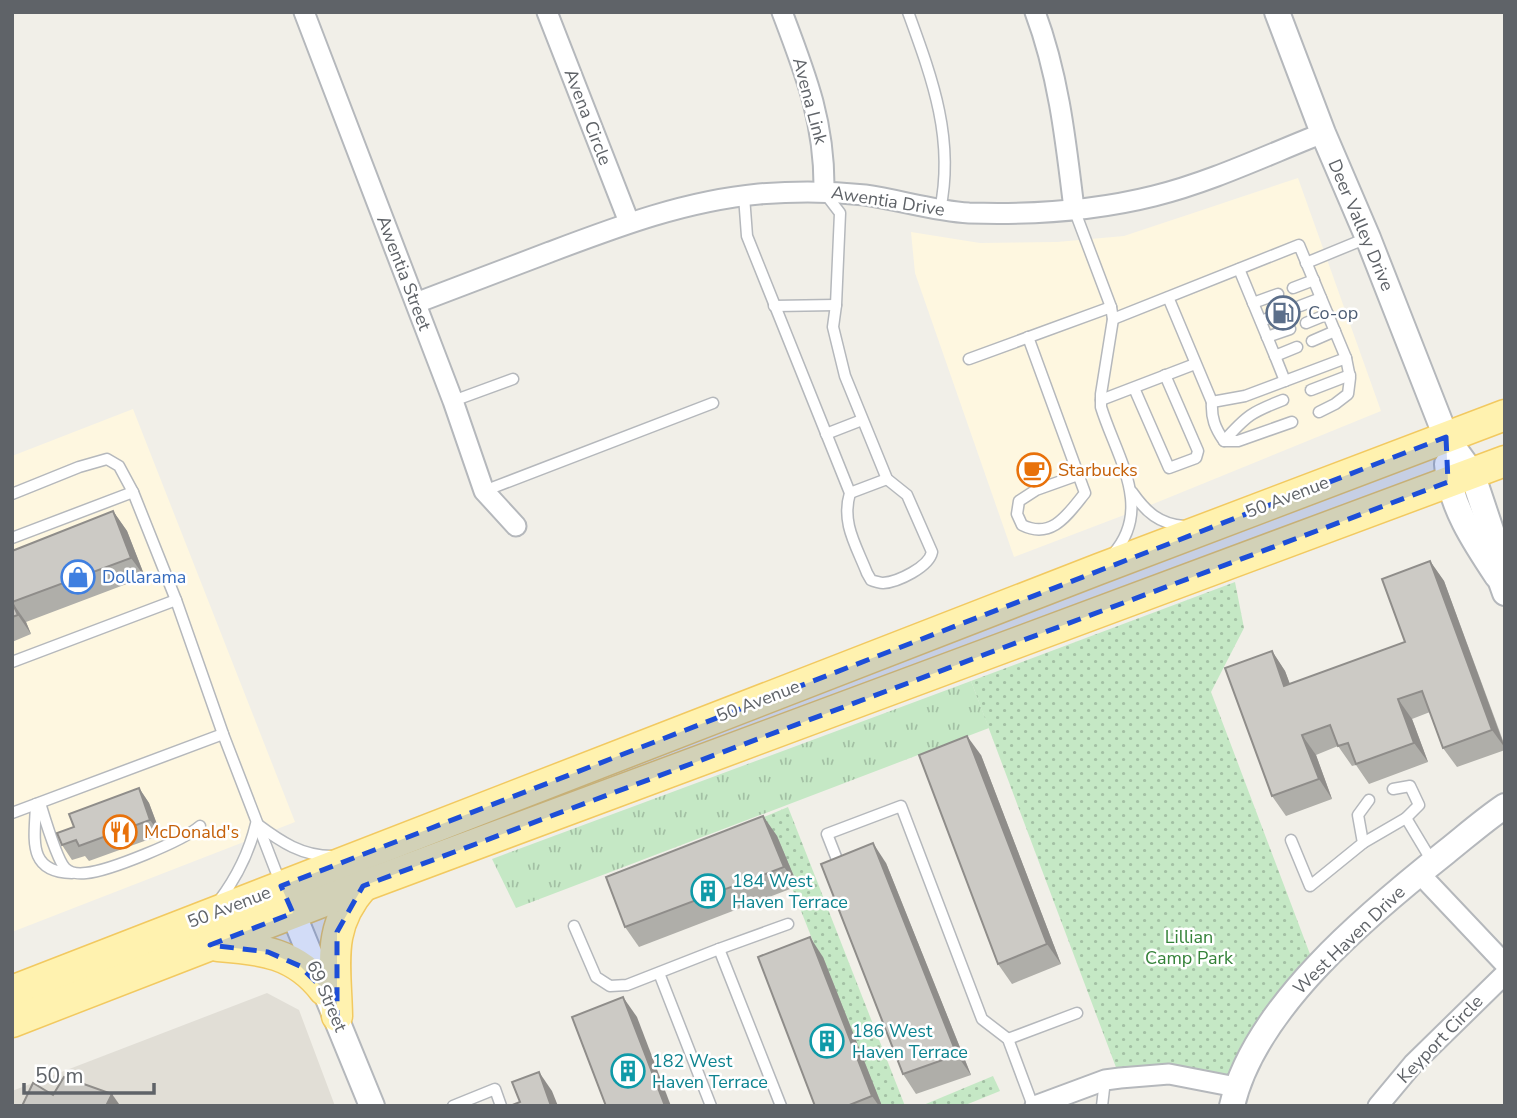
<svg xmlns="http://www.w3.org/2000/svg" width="1517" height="1118" viewBox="0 0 1517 1118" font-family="'Nunito Sans',sans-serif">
<defs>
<pattern id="grass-tufts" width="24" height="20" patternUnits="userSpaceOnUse" patternTransform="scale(1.75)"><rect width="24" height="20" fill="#c5e8c5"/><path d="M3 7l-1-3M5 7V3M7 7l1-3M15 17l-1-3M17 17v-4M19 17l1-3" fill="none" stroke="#a3c0a4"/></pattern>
<pattern id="park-dots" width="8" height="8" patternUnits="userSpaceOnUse" patternTransform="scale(1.75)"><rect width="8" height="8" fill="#c5e8c5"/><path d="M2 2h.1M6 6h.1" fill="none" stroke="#a3c0a4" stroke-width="1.8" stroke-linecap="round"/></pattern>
</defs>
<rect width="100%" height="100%" fill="#f1efe8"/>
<g fill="#fef7e0">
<path d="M1298 178 1381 411 1153 504 1014 557 915 273 911 232 980 243 1057 242 1124 236Z"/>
<path d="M133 409 295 822 12 932V456Z"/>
</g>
<path fill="#e1ded6" d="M267 993 299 1010 335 1106H12V1091Z"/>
<path fill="url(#grass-tufts)" d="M971 681 989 728 516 908 492 859Z"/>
<g fill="url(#park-dots)">
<path d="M1235 582 1244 628 1211 692 1316 970 1236 1087 1120 1078 971 681Z"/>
<path d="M788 807 905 1106H878L764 817Z"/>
<path d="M993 1076 1000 1091 963 1106H921Z"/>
</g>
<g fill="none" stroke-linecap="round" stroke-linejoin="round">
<defs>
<g id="service">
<path d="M908 12C932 78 955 139 940 210"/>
<path d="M744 196 747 236 850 493C841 523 856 545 867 573L871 580C873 581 881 583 883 583 898 582 929 567 932 552L907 495 887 479 845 376 833 327 836 305 840 213 824 192"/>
<path d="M1074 209 1111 307 1113 319 1101 394V407C1116 456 1154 508 1113 554"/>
<path d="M1306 263 1367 238"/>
<path d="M1239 269 1275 356 1297 347"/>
<path d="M1293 288 1314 280"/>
<path d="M1253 303 1278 294"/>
<path d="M774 306 836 305"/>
<path d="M1300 306 1321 298"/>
<path d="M1113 319 1299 245 1346 358 1245 396 1212 402 1168 297"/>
<path d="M1261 321 1285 312"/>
<path d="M1306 323 1328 314"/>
<path d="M1028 337 1085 493C1068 514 1052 540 1022 525L1017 514 1019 501 1036 490 1078 475"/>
<path d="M1267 337 1290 329"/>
<path d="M1312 341 1335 331"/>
<path d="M1275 356 1285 381"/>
<path d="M969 359 1111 307"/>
<path d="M1134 388 1169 468 1196 458 1198 451 1165 375"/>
<path d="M1311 390 1350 375"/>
<path d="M1101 400 1195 364"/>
<path d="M453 401 513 379"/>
<path d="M1212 402C1211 418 1215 428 1224 441H1238L1292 422"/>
<path d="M1319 412 1335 404 1348 394 1350 378 1346 358"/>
<path d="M826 434 862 420"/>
<path d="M1224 441C1247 415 1252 412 1283 400"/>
<path d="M484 491 713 403"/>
<path d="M1132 492C1146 512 1159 524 1184 526"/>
<path d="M850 493 887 479"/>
<path d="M12 494 79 467 107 459 119 466 133 492 176 600 223 734 280 882"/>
<path d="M12 538 133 492"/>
<path d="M12 662 176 600"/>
<path d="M40 803C44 816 57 860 65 868 70 873 79 874 86 873 109 871 183 841 200 826"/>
<path d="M36 804C35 838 26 872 72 873"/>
<path d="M12 813 223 734"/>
<path d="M1406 818 1433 863"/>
<path d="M257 824C281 842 302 856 332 856"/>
<path d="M1291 840 1310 886 1363 843 1358 815 1369 800"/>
<path d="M1363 843 1406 818 1419 805 1410 786 1393 789"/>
<path d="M838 862 827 834 901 806 982 1019 1008 1039 1033 1106"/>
<path d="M219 901C237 877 249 853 256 824"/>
<path d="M574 926 596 977 610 986 627 985 719 949"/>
<path d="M659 973 711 1106"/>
<path d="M1008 1039 1077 1013"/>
<path d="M453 1106 495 1089 501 1106"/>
<path d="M781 1106 719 949 788 924"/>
<path d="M1102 1106 1105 1080"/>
</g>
<g id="minor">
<path d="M304 12 453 401 484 491 516 526"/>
<path d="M547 12 629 222"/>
<path d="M782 12C806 75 825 123 824 191"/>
<path d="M1035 12C1059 76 1066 143 1074 209"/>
<path d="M416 303C461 286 505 269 550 252 619 226 685 201 759 194 794 191 829 191 865 195 900 200 934 211 969 213 1030 215 1094 211 1154 196 1211 182 1267 155 1323 133"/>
<path d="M1419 873 1505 964"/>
<path d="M1035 1106 1105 1080 1120 1078 1169 1074 1236 1087"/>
<path d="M1378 1106 1413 1064 1505 974"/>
</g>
<g id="tertiary">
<path d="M1277 12 1323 133 1368 238 1446 437 1472 473 1493 536 1500 579 1505 593"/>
<path d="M1447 464C1449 504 1475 543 1497 576"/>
<path d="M286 896 372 1106"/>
<path d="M1232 1106C1254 1008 1369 913 1446 852 1465 837 1484 820 1505 806"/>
</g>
<g id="primary">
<path d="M218 946C261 949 296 953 324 990"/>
<path d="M12 991 1099 569 1505 415"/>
<path d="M337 1016C336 964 326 928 363 886"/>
<path d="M12 1022 363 886 1505 461"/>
</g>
</defs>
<use href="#service" stroke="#b5b8bc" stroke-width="13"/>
<use href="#minor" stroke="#b5b8bc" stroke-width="23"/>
<use href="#tertiary" stroke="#b5b8bc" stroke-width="28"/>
<use href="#primary" stroke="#f2c960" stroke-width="33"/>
<use href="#service" stroke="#fff" stroke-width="10"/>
<use href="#minor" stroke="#fff" stroke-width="19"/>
<use href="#tertiary" stroke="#fff" stroke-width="24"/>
<use href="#primary" stroke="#fff2af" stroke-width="30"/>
</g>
<g fill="#afaea9">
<path d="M113 511 127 531 145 577 26 622 31 634 12 642V551Z"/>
<path d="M1430 561 1444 581 1505 746V750L1457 767 1443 748 1430 712 1412 719 1428 762 1369 784 1356 765 1352 766 1338 746 1316 755 1332 799 1286 816 1272 796V651L1285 671 1290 684 1405 642Z"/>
<path d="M981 755 1061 964 1012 984 998 964Z"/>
<path d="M139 788 149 803 161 835 89 861 85 856 72 860 62 845 74 827Z"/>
<path d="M763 816 777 836 798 886 639 947 625 927Z"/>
<path d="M886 863 971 1075 916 1094 903 1074Z"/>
<path d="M823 957 882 1106H815Z"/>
</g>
<g fill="#8f8d8a">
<path d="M113 511 127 531 145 577 131 558Z"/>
<path d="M1430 561 1444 581 1505 748 1492 730Z"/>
<path d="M12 602 26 622 31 634 18 615Z"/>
<path d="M1272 651 1285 671 1298 706 1284 686Z"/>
<path d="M1398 699 1412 719 1428 762 1414 743Z"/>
<path d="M1302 735 1316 755 1332 799 1319 779Z"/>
<path d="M967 736 981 755 1061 964 1047 944Z"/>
<path d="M139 788 149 803 161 835 150 820Z"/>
<path d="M763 816 777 836 798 886 784 867Z"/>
<path d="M873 843 886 863 971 1075 957 1055Z"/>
<path d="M810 937 823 957 882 1106H879L872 1096Z"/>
<path d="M623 997 637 1017 671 1106H665Z"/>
<path d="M539 1072 552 1091 558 1106H551Z"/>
<path d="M112 1094 119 1104V1106H106Z"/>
</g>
<g fill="#cccac5" stroke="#8f8d8a" stroke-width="2">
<path d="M113 511 131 558 12 602 18 615 12 617V551Z"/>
<path d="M1430 561 1492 730 1443 748 1422 691 1398 699 1414 743 1356 764 1348 743 1338 746 1330 725 1302 735 1319 779 1272 796 1225 668 1272 651 1284 686 1405 642 1382 579Z"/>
<path d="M967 736 1047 944 998 964 919 755Z"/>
<path d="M139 788 150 820 79 846 76 840 62 845 57 833 74 827 69 814Z"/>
<path d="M763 816 784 867 625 927 606 877Z"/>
<path d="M873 843 957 1055 903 1074 821 864Z"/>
<path d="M810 937 872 1096 847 1106H815L758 957Z"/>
<path d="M623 997 665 1106H606L572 1017Z"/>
<path d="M539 1072 551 1106H510L520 1102 512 1082Z"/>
<path d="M64 1077 112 1094 106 1106H22L33 1083 53 1095Z"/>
</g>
<path fill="#1d4ed8" fill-opacity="0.2" stroke="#1d4ed8" stroke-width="5" stroke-dasharray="14 9" stroke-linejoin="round" d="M1446 437 1448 482 363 886 337 932V1016L324 990 300 966 268 952 210 945 293 913 281 886Z"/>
<defs>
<symbol id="fuel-ring" viewBox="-11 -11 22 22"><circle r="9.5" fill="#fff" stroke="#5c6f8a" stroke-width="1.5"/><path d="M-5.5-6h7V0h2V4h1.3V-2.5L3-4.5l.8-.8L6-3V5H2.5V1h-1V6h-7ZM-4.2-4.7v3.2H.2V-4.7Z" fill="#5c6f8a"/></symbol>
<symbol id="cafe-ring" viewBox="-11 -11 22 22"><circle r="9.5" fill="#fff" stroke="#e8710a" stroke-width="1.5"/><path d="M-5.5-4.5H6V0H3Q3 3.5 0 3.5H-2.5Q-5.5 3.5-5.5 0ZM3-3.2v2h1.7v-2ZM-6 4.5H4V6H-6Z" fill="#e8710a"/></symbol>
<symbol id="shop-ring" viewBox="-11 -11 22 22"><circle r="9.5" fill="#fff" stroke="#3f7fe0" stroke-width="1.5"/><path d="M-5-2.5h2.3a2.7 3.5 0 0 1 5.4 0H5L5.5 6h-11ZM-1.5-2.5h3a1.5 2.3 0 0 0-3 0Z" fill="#3f7fe0"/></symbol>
<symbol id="restaurant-ring" viewBox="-11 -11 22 22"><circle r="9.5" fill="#fff" stroke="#e8710a" stroke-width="1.5"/><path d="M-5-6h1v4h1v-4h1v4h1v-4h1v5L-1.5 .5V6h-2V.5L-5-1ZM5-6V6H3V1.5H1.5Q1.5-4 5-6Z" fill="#e8710a"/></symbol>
<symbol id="building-ring" viewBox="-11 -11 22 22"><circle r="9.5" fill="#fff" stroke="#0f9aa8" stroke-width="1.5"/><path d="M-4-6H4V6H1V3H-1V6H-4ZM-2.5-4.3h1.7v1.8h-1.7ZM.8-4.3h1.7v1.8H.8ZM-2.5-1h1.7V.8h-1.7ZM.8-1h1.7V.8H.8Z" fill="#0f9aa8"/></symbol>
</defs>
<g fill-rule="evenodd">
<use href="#fuel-ring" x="1264" y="294" width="38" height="38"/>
<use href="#cafe-ring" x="1015" y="451" width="38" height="38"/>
<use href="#shop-ring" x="59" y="558" width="38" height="38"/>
<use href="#restaurant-ring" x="101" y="813" width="38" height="38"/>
<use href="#building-ring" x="689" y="872" width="38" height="38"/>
<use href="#building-ring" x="808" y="1022" width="38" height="38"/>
<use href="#building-ring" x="609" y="1052" width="38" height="38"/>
</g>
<g text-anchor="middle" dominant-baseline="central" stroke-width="5" stroke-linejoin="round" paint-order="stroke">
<g font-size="18" fill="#5f6368" stroke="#fff">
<text transform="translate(810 101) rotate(75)">Avena Link</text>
<text transform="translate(588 117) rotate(69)">Avena Circle</text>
<text transform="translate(888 201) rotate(9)">Awentia Drive</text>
<text transform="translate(1361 225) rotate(67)">Deer Valley Drive</text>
<text transform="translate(404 273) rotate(69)">Awentia Street</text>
<text transform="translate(1287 497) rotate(-21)">50 Avenue</text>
<text transform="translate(758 701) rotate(-21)">50 Avenue</text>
<text transform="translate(229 907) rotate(-21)">50 Avenue</text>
<text transform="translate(1349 940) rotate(-44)">West Haven Drive</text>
<text transform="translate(327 996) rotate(67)">69 Street</text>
<text transform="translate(1440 1039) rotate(-46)">Keyport Circle</text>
</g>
<g font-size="18" fill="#4e5e75" stroke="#fff" text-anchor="start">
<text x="1308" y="313">Co-op</text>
</g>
<g font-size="18" fill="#c56008" stroke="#fff" text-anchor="start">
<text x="1058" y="470">Starbucks</text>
<text x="144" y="832">McDonald's</text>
</g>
<g font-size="18" fill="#366cbe" stroke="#fff" text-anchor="start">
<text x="102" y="577">Dollarama</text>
</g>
<g font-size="18" fill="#0d838f" stroke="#fff" text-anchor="start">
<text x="732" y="881">184 West<tspan x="732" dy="21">Haven Terrace</tspan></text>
<text x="852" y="1031">186 West<tspan x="852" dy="21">Haven Terrace</tspan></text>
<text x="652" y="1061">182 West<tspan x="652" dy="21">Haven Terrace</tspan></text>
</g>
<g font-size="18" fill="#348238" stroke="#fff">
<text x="1189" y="937">Lillian<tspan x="1189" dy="21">Camp Park</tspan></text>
</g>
</g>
<rect width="1517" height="1118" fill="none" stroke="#5f6368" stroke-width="28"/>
<path d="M24 1083v10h130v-10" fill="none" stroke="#5f6368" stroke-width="3.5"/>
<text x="35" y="1083" font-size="21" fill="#5f6368" stroke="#ffffff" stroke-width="5" paint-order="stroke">50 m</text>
</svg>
